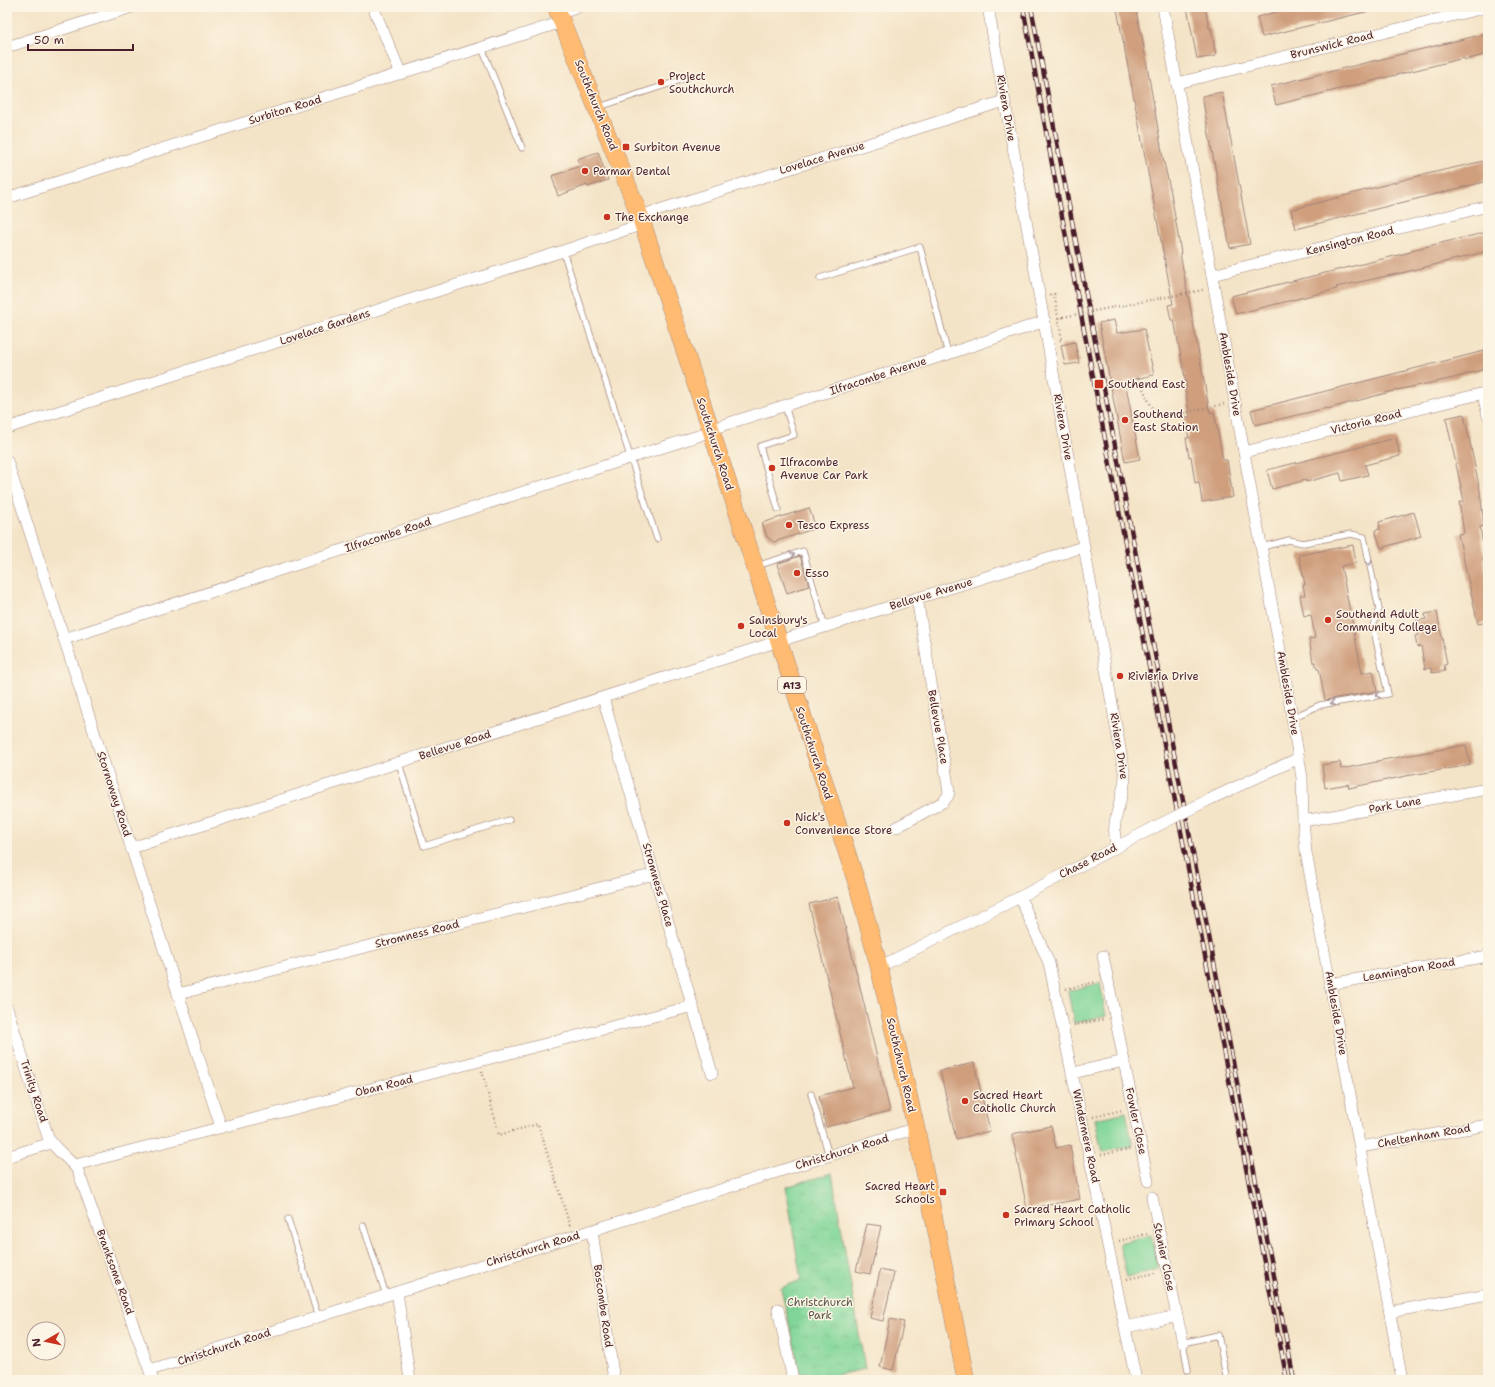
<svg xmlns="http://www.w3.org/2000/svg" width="1495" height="1387" viewBox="0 0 1495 1387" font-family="'Shantell Sans',sans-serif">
<defs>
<pattern id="park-crowns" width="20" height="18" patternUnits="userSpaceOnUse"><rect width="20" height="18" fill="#80d699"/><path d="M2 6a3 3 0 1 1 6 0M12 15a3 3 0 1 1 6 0" fill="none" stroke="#70b784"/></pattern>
</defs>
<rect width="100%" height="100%" fill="#fcf5e5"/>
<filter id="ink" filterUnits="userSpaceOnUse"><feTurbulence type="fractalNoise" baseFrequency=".025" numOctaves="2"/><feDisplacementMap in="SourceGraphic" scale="8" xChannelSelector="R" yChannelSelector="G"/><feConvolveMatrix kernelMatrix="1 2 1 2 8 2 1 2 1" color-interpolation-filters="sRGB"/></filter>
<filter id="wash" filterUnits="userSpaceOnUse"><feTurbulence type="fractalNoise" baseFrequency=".012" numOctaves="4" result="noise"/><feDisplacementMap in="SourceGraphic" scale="16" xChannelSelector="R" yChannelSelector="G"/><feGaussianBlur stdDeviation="0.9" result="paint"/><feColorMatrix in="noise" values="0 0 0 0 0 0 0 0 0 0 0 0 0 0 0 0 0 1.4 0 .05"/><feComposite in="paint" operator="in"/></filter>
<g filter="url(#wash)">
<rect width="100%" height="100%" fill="#f4e4c7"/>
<path fill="url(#park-crowns)" stroke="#657a62" d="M832 1173 865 1369 813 1380H802L781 1288 801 1280 786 1187Z"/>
<g fill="#80d699" stroke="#657a62">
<path d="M1100 983 1106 1016 1074 1023 1068 991Z"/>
<path d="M1126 1112 1133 1146 1102 1152 1095 1119Z"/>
<path d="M1151 1235 1158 1269 1127 1277 1119 1243Z"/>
</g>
<g id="blocks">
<g fill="#cf9e7d">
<path d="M1128 7H1135L1142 37 1163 158 1171 193 1181 253H1180L1210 413 1214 412 1223 460H1227L1233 497 1202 502 1199 482 1195 483 1191 456 1189 457 1186 438H1189L1185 417H1190L1185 389 1187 388 1174 320H1171L1168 305 1173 304 1117 9Z"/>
<path d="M1187 7H1205L1209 28H1211L1216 56 1197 59Z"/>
<path d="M1295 7H1368L1369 11 1262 37 1257 17Z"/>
<path d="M1488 33V54L1465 60 1464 58 1276 105 1271 86Z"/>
<path d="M1222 92 1250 244 1230 248 1202 96Z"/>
<path d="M598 152 608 180 588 187 587 185 558 196 552 176 580 166 577 159Z"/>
<path d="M1488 160V181L1296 229 1291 210 1418 176Z"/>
<path d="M1488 232V251L1406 272 1336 287 1337 289 1236 314 1231 296 1411 252V250Z"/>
<path d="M1114 320 1117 333 1144 329 1154 375 1125 381 1140 459 1125 462 1099 323Z"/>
<path d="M1075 342 1079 363 1065 365 1061 345Z"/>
<path d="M1488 350V368L1454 378 1397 390 1327 409V408L1255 425 1251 410Z"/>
<path d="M1464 414 1480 491 1484 526 1480 527 1485 558H1483L1488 582V622L1478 624 1458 534 1464 533 1459 502 1464 501 1446 418Z"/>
<path d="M1396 438 1400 456 1365 465 1368 475 1342 481 1340 473 1306 482V480L1272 489 1267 470Z"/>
<path d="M809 508 816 528 774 542 767 537 762 523Z"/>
<path d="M1414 512 1421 536 1381 548 1375 530 1380 529 1379 522Z"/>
<path d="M1353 545 1356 563 1341 566 1362 673 1373 671 1377 691 1325 700 1319 669H1317L1315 662H1313L1309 639 1315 638 1311 615 1304 616 1300 595H1305L1303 585H1305L1299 555Z"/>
<path d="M800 556 809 586 787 593 777 564Z"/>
<path d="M1437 612 1447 664 1444 665 1445 671 1432 673 1431 668 1425 669 1421 646 1417 647 1415 636 1419 635 1416 621 1426 619 1425 614Z"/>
<path d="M1466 745 1470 765 1406 776 1349 788 1348 784 1325 788 1322 765 1340 762 1341 769 1377 762V761Z"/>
<path d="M838 897 890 1111 826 1127 819 1096 853 1087 809 904Z"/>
<path d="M974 1063 990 1131 956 1139 940 1071Z"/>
<path d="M1051 1126 1056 1148 1070 1145 1080 1199 1027 1209 1012 1134Z"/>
<path d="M867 1224 881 1226 870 1274 856 1271Z"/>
<path d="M880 1270 894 1273 883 1321 870 1318Z"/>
<path d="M890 1319 904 1322 893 1370 880 1367Z"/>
</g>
</g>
</g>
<g filter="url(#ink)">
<use href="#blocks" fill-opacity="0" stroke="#9f8279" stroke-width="1"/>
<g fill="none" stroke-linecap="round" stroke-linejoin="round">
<defs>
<g id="lane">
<path d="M482 48 522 148"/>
<path d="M599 107 687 78"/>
<path d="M563 251 657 539"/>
<path d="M820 278 920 247 948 354"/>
<path d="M778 509 760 446 794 435 785 406"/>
<path d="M1262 547 1289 540 1303 543 1351 534 1364 537 1379 609 1373 626 1388 694 1320 705 1292 718"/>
<path d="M757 566 803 551 825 627"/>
<path d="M399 763 424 846 509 820"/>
<path d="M811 1094 829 1156"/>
<path d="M288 1219 318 1317"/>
<path d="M363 1225 386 1295"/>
<path d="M1188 1370 1183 1343 1218 1335 1226 1376"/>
</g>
<g id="street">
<path d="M373 7 401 74"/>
<path d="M988 7 1125 777C1123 802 1109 821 1117 847"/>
<path d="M1163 7 1290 705 1302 778 1303 821 1306 852 1402 1380"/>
<path d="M559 14 578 7"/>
<path d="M7 47 132 7"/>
<path d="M1177 83 1488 7"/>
<path d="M7 198 562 22"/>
<path d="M640 216 1004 101"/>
<path d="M1212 275 1488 206"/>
<path d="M1483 394 1488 416"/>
<path d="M7 428 563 251 643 224"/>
<path d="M1244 452 1488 392"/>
<path d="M7 461 221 1127"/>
<path d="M64 639 698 436 723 425 948 354 1045 321"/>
<path d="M603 698 712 1073"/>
<path d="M1208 800 1299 758"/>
<path d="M1303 821 1488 789"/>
<path d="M897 827 943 802 948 796 949 792 917 598"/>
<path d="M131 848 779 641 1083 547"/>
<path d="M1020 897 1049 963 1136 1380"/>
<path d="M879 967 1020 897 1155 827"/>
<path d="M1330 984 1488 956"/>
<path d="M178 994 655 874"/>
<path d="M7 1008 48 1137C55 1151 70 1158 78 1171L153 1380"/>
<path d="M1124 1061 1148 1181"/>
<path d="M1073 1073 1124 1061 1103 956"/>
<path d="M1360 1147 1488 1125"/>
<path d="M7 1157 51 1143"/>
<path d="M75 1165 693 1006"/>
<path d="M592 1231 614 1380"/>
<path d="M397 1292 410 1380"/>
<path d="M778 1309 793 1380"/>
<path d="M1390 1312 1488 1294"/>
<path d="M1177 1316 1183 1343"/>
<path d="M1126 1327 1177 1316 1152 1197"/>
<path d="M150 1370 916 1128"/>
</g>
<path id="primary" d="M556 7 640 216 711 430 858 887 879 967 916 1128 966 1380"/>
</defs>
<use href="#lane" stroke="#9f8279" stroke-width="7"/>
<use href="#street" stroke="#9f8279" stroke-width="12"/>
<use href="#primary" stroke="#9f8279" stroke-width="18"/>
<g stroke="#9f8279" stroke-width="2.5" stroke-dasharray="1 3" stroke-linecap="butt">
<path d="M1182 294 1203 290"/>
<path d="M1050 295 1054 294 1062 340H1059"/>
<path d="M1058 318 1063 317"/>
<path d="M1138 378 1151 406 1166 417 1224 404"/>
<path d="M1066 989 1096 982"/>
<path d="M1074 1025 1105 1019"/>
<path d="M482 1071 499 1135 538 1124 570 1226"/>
<path d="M1093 1117 1123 1110"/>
<path d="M1101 1155 1129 1149"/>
<path d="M1119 1241 1147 1234"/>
<path d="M1127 1279 1155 1273"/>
</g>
<use href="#lane" stroke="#fff" stroke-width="5.5"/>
<use href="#street" stroke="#fff" stroke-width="11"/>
<use href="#primary" stroke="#ffbb71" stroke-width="17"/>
<defs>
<g id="rail">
<path d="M1023 7 1055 180 1287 1380"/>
<path d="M1031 7 1294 1380"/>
</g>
</defs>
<use href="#rail" stroke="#4a1f2b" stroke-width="4.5"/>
<use href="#rail" stroke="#fcf5e5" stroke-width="3" stroke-dasharray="9" stroke-linecap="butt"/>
<defs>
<path id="street-bridge" d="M1155 827 1208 800"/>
</defs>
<use href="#street-bridge" stroke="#9f8279" stroke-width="12" stroke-linecap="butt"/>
<path stroke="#9f8279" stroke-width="2.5" stroke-dasharray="1 3" stroke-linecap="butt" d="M1063 317 1182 294"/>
<use href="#street-bridge" stroke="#fff" stroke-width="11"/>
</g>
<defs><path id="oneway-chevron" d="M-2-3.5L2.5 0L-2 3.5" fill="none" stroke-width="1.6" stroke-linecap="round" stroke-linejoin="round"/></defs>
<g stroke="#ae9aa0">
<use href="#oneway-chevron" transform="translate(792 555) rotate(-18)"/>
<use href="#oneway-chevron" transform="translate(1369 563) rotate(78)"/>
<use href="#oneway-chevron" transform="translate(1378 695) rotate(170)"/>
<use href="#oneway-chevron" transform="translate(1333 703) rotate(170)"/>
</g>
</g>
<g fill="#c8321e" stroke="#fcf5e5" stroke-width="1.5">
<circle cx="661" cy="82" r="4"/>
<rect x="622" y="143" width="8" height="8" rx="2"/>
<circle cx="585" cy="171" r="4"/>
<circle cx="607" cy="217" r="4"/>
<rect x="1094" y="379" width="10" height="10" rx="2"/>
<circle cx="1125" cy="420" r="4"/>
<circle cx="772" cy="468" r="4"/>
<circle cx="789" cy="525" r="4"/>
<circle cx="797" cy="573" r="4"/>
<circle cx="1328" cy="620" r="4"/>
<circle cx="741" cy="626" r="4"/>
<circle cx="1120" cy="676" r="4"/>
<circle cx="787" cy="823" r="4"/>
<circle cx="965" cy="1101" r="4"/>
<rect x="939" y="1188" width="8" height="8" rx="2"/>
<circle cx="1006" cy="1215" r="4"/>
</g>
<g text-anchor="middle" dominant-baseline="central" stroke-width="3" stroke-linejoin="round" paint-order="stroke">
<rect fill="#fcf5e5" stroke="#7f5f63" stroke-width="1" x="778" y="677" width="28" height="16" rx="3"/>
<g font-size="10" font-weight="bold" fill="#4a1f2b">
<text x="792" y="685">A13</text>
</g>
<g font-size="11" fill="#4a1f2b" stroke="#fcf5e5">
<text transform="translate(1332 45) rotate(-14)">Brunswick Road</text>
<text transform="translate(596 105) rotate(68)">Southchurch Road</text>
<text transform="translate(1006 108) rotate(80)">Riviera Drive</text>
<text transform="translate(285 110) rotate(-17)">Surbiton Road</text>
<text transform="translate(822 158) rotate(-17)">Lovelace Avenue</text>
<text transform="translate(1350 241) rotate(-14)">Kensington Road</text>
<text transform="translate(325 327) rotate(-18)">Lovelace Gardens</text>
<text transform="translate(1230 374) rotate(80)">Ambleside Drive</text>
<text transform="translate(878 376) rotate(-18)">Ilfracombe Avenue</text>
<text transform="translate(1366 422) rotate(-14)">Victoria Road</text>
<text transform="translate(1063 427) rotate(80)">Riviera Drive</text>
<text transform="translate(715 444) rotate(72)">Southchurch Road</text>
<text transform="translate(388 535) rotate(-18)">Ilfracombe Road</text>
<text transform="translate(931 594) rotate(-17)">Bellevue Avenue</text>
<text transform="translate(1288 693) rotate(80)">Ambleside Drive</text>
<text transform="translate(938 727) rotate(80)">Bellevue Place</text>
<text transform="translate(455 745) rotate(-18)">Bellevue Road</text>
<text transform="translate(1119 746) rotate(81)">Riviera Drive</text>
<text transform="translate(814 753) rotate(72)">Southchurch Road</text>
<text transform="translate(114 794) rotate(72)">Stornoway Road</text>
<text transform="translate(1395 805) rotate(-10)">Park Lane</text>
<text transform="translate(1088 861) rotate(-27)">Chase Road</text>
<text transform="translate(658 885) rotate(74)">Stromness Place</text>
<text transform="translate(417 934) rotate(-14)">Stromness Road</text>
<text transform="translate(1409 970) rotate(-10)">Leamington Road</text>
<text transform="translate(1336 1013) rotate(80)">Ambleside Drive</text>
<text transform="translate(901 1065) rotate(77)">Southchurch Road</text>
<text transform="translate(384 1086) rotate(-14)">Oban Road</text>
<text transform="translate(34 1091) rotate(72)">Trinity Road</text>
<text transform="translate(1136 1121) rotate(78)">Fowler Close</text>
<text transform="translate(1086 1136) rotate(78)">Windermere Road</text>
<text transform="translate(1424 1136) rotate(-10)">Cheltenham Road</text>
<text transform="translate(842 1152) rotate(-17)">Christchurch Road</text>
<text transform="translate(533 1249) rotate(-17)">Christchurch Road</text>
<text transform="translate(1164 1257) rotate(78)">Stanier Close</text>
<text transform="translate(115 1272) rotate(70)">Branksome Road</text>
<text transform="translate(603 1306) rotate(82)">Boscombe Road</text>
<text transform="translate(224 1347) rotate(-18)">Christchurch Road</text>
</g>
<g font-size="11" fill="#4a1f2b" stroke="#fcf5e5" text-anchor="start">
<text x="669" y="76">Project<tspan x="669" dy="13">Southchurch</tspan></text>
<text x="634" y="147">Surbiton Avenue</text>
<text x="593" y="171">Parmar Dental</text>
<text x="615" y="217">The Exchange</text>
<text x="1108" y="384">Southend East</text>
<text x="1133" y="414">Southend<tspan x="1133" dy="13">East Station</tspan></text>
<text x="780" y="462">Ilfracombe<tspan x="780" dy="13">Avenue Car Park</tspan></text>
<text x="797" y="525">Tesco Express</text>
<text x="805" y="573">Esso</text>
<text x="1336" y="614">Southend Adult<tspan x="1336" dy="13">Community College</tspan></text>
<text x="749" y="620">Sainsbury's<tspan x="749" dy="13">Local</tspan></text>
<text x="1128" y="676">Rivieria Drive</text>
<text x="795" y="817">Nick's<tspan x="795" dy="13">Convenience Store</tspan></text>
<text x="973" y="1095">Sacred Heart<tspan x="973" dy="13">Catholic Church</tspan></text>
<text x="935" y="1186" text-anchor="end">Sacred Heart<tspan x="935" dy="13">Schools</tspan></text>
<text x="1014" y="1209">Sacred Heart Catholic<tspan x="1014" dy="13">Primary School</tspan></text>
</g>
<g font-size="11" fill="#5a564c" stroke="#fcf5e5">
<text x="820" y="1302">Christchurch<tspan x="820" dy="13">Park</tspan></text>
</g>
</g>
<rect width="1495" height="1387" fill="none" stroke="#fcf5e5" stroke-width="24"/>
<g transform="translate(46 1341) rotate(261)"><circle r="19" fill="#fcf5e5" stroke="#b59f9b"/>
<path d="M0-3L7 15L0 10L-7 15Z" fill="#c8321e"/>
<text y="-6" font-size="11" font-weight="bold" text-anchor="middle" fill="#4a1f2b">N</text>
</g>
<path d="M28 44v6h105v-6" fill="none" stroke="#4a1f2b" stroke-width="2"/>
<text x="34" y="44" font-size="12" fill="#4a1f2b" stroke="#fcf5e5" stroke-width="3" paint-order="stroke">50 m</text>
</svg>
